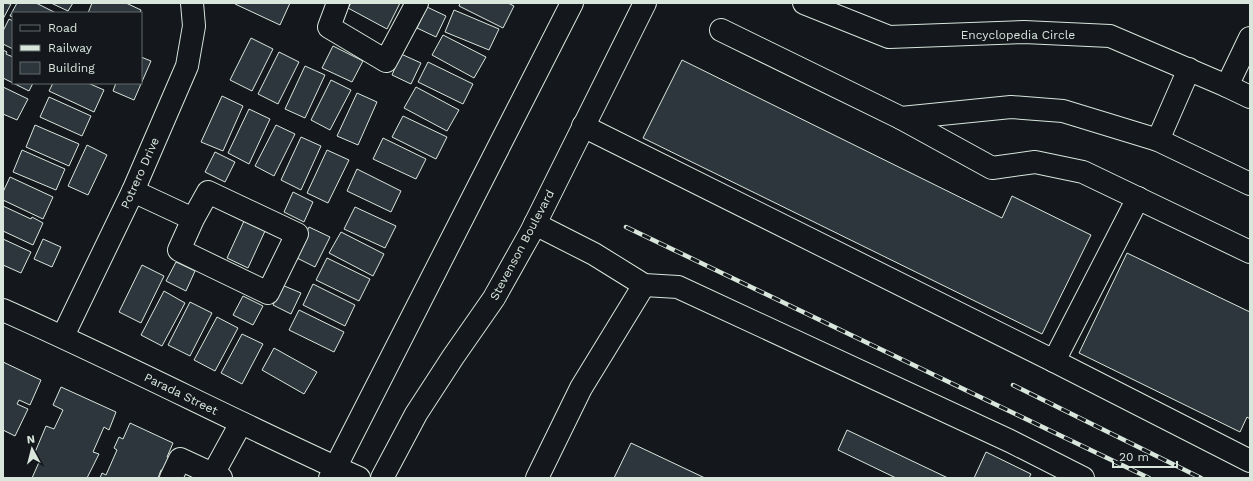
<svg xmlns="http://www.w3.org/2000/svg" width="1253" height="481" viewBox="0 0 1253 481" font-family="'Work Sans',sans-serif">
<rect width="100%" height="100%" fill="#14181c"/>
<g fill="#2c363c" stroke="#d8e6dc">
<path d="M3 3 11 4 3 19Z"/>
<path d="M17 3H36L56 13H13V17L10 16Z"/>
<path d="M51 3H73L68 11Z"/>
<path d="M92 3H126L141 10 140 13H88Z"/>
<path d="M236 3H290L280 25 235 4Z"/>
<path d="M351 3H400L387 29 348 8Z"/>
<path d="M460 3H508L514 6 503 28 459 6Z"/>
<path d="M427 7 446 16 436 37 417 28Z"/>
<path d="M454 10 499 29 489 50 445 32Z"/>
<path d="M9 19 13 21V49L3 44V31Z"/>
<path d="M443 35 486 57 474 78 432 55Z"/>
<path d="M251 38 273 49 252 91 230 80Z"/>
<path d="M333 46 363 61 352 82 322 68Z"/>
<path d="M3 50 7 52 6 54 13 57V83L3 78Z"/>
<path d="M279 52 299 62 278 104 258 94Z"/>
<path d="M401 54 421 63 411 84 392 75Z"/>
<path d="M141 57 151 61 134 100 113 91 116 83H141Z"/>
<path d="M682 60 1002 218 1012 196 1091 235 1042 334 643 138Z"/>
<path d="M428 62 473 84 463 104 418 82Z"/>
<path d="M305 66 325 75 305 118 285 109Z"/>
<path d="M331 80 351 90 330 130 311 120Z"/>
<path d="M13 83H33L29 91Z"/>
<path d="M53 83H88L104 90 94 112 49 91Z"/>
<path d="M3 87 28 99 17 120 3 114Z"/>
<path d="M416 87 459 110 447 131 404 108Z"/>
<path d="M357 93 377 102 358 145 337 136Z"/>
<path d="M222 96 243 106 223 151 201 142Z"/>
<path d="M49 97 91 116 82 136 40 117Z"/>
<path d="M249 109 270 119 249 164 228 153Z"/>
<path d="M403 116 447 137 436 159 392 137Z"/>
<path d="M35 125 79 144 69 166 26 147Z"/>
<path d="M276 125 295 134 274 176 255 166Z"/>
<path d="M301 137 321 146 301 190 281 180Z"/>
<path d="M383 138 426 159 416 179 373 159Z"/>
<path d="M87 145 107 155 88 195 68 186Z"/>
<path d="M22 150 65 169 56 190 13 172Z"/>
<path d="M327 150 349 160 328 203 307 193Z"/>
<path d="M215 152 235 162 225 182 205 172Z"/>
<path d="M357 169 401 191 391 212 347 191Z"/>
<path d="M10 177 53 197 43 219 3 200V192Z"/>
<path d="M293 192 313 202 304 222 284 212Z"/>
<path d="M3 206 31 219 32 217 43 223 33 245 3 231Z"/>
<path d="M355 207 396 226 385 248 344 229Z"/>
<path d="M244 221 265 231 248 268 227 258Z"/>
<path d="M309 227 330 237 315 267 295 257Z"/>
<path d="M341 232 384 254 373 276 329 253Z"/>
<path d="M3 239 31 252 21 273 3 265Z"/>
<path d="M43 239 61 247 52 267 34 259Z"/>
<path d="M1127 253 1250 312V419L1247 417 1240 432 1079 353Z"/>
<path d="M327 258 370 279 359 301 316 280Z"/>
<path d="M176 262 195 271 186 291 166 281Z"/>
<path d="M142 265 164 276 141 323 119 312Z"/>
<path d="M313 284 355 305 345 326 303 305Z"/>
<path d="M282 285 301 293 291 314 273 305Z"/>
<path d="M164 291 185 303 162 346 141 335Z"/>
<path d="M243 296 263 306 253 325 233 315Z"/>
<path d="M190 302 212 313 190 356 168 345Z"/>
<path d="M299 310 344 332 334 352 289 330Z"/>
<path d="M217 317 238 328 215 371 194 360Z"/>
<path d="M242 334 263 344 242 384 221 373Z"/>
<path d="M274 348 317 372 304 394 262 370Z"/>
<path d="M3 362 41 380 30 405 19 400 17 404 28 409 15 436 3 430Z"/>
<path d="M61 387 116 412 109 430 104 427 93 452 99 454 87 478H32L40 460 33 457 46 426 54 429 63 410 53 405Z"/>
<path d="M130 423 173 443 167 457 170 458 165 471 161 470 158 478H100L102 473 106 475 117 450 114 448 119 437 123 439Z"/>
<path d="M847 430 948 478H896L838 450Z"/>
<path d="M631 443 705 478H614Z"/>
<path d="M986 452 1031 474 1029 478H974Z"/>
</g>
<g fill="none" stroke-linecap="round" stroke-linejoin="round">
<defs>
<g id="minor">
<path d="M338 3 329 27 386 61 417 3"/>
<path d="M804 3 889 37 1024 32 1110 36 1227 86"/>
<path d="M721 30 901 118 1011 107 1063 111 1158 140 1189 69"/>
<path d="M1250 38 1227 86 1250 97"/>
<path d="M901 118 992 168 1035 162 1083 172 1250 252"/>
<path d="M583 126 1054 361 1250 461"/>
<path d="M1158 140 1250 184"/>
<path d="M133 191 193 219 208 192 297 234 268 293 179 250 193 219"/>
<path d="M535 224 594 254 644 285 678 287 1010 441 1083 478"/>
<path d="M3 310C123 363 239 424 359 478"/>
<path d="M63 336 133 191 187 66 194 26 192 3"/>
<path d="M1054 361 1138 198"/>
<path d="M213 474 241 423"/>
<path d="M171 478 180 459 221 478"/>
<path d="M537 478 581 388 644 285"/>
</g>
<g id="major">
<path d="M330 478 572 3"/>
<path d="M382 478 416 414 453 357 494 298 531 232 645 3"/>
</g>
</defs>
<use href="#minor" stroke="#d8e6dc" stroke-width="24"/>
<use href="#major" stroke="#d8e6dc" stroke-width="24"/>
<use href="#minor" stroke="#14181c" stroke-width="22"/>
<use href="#major" stroke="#14181c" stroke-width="22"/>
<defs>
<g id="rail">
<path d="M626 227 1149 478"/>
<path d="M1013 385 1201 478"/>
</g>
</defs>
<use href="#rail" stroke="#d8e6dc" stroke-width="4.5"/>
<use href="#rail" stroke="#14181c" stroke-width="3" stroke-dasharray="9" stroke-linecap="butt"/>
</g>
<g text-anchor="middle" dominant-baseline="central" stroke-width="3" stroke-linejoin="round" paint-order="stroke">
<g font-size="12" fill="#d8e6dc" stroke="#14181c">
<text x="1018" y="35">Encyclopedia Circle</text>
<text transform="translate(140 173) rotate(-66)">Potrero Drive</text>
<text transform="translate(522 245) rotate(-62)">Stevenson Boulevard</text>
<text transform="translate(181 394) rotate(26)">Parada Street</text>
</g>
</g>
<rect width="1253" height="481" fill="none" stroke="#d8e6dc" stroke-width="8"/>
<rect x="12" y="12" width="130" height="72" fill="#14181c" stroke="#626a69"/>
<rect x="20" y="25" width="20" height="6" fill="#14181c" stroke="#626a69"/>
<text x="48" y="32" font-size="12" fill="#d8e6dc">Road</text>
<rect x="20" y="45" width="20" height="6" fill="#d8e6dc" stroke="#626a69"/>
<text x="48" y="52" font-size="12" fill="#d8e6dc">Railway</text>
<rect x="20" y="62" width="20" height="12" fill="#2c363c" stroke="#626a69"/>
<text x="48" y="72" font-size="12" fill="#d8e6dc">Building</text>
<g transform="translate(32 449) rotate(353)" stroke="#14181c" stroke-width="3" paint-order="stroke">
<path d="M0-3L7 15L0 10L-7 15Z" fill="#d8e6dc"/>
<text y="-6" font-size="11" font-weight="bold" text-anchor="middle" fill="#d8e6dc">N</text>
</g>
<path d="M1113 461v6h64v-6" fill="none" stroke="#d8e6dc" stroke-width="2"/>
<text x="1119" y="461" font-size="12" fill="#d8e6dc" stroke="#14181c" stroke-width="3" paint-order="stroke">20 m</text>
</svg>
